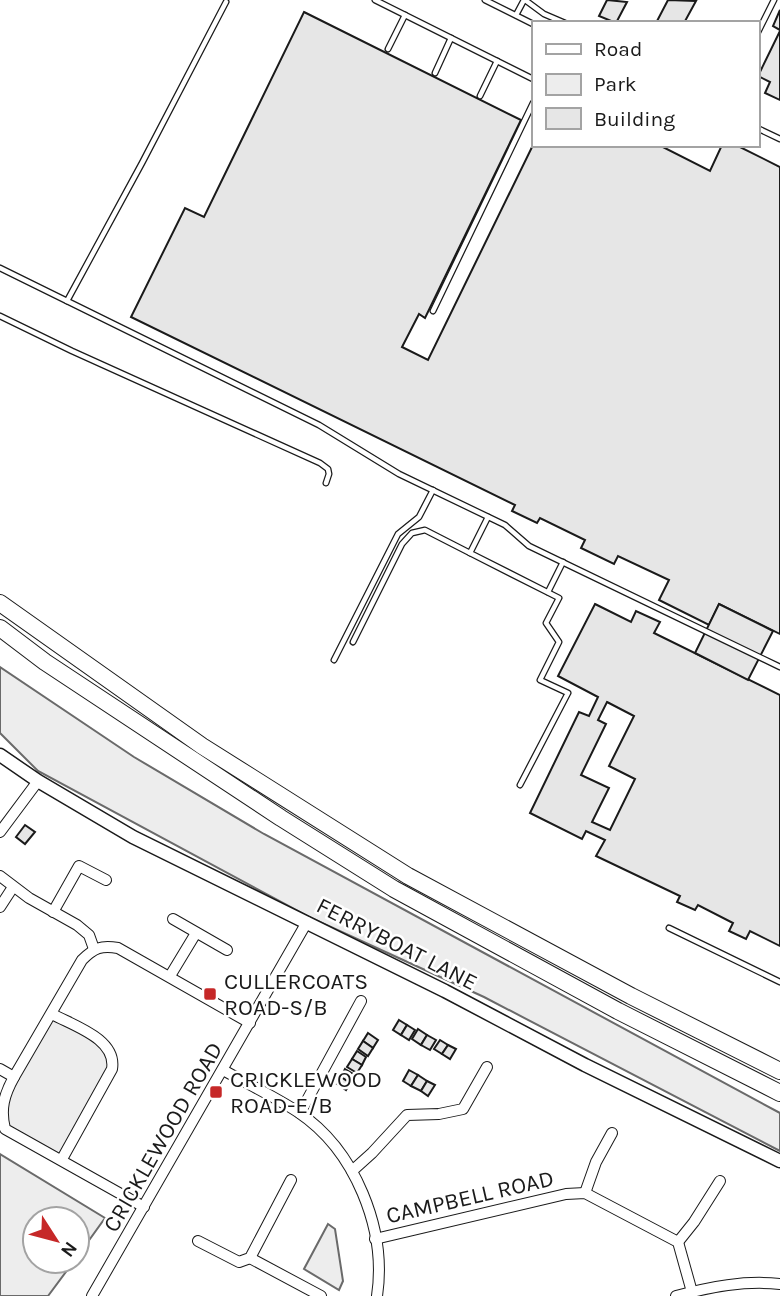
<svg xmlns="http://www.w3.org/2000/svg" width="780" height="1296" viewBox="0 0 780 1296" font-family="Karla,sans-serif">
<rect width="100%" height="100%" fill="#fff"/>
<g fill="#ededed" stroke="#6a6a6a" stroke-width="2">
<path d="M0 667 134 757 264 834 780 1113V1151L484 997 309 917 38 771 0 733Z"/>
<path d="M52 1014 104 1043 114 1060 62 1159 5 1129 4 1096Z"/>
<path d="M0 1154 105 1218 77 1257V1219H35V1261H74L48 1296H0Z"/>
<path d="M328 1224 335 1229 343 1281 339 1290 304 1269Z"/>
</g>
<g fill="#e6e6e6" stroke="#1a1a1a" stroke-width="2" fill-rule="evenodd">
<path d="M607 0 627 2 616 23 599 16Z"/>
<path d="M668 0 696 1 684 23H656Z"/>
<path d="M780 10V30L773 26Z"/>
<path d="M304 12 521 120 425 318 419 314 402 347 428 360 533 145H659L710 171 722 145H736L780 167V634L719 604 709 625 659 600 669 580 618 556 614 564 581 548 585 540 540 518 537 523 512 511 515 505 131 317 185 208 204 217Z"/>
<path d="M780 31V100L765 93 770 82 758 76Z"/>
<path d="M595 604 631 622 636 611 660 622 654 633 780 695V946L750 931 746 939 729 931 733 923 698 905 695 910 677 902 680 896 596 856 605 840 586 831 582 839 530 813 579 712 589 716 598 697 558 676ZM607 702 634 716 609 766 635 779 610 830 592 822 609 788 581 775 606 724 598 720Z"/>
<path d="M719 604 773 631 748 680 695 653Z"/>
<path d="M25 825 35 832 25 844 16 837Z"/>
<path d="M399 1020 407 1025 401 1035 393 1030Z"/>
<path d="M407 1025 415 1030 409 1040 401 1035Z"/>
<path d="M418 1029 427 1035 421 1045 412 1039Z"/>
<path d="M368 1033 378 1040 373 1048 363 1041Z"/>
<path d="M427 1035 436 1040 430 1050 421 1045Z"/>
<path d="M440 1040 448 1045 442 1054 434 1049Z"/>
<path d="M363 1041 373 1048 368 1056 358 1049Z"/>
<path d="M448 1045 456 1049 450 1059 442 1054Z"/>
<path d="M357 1051 366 1057 362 1065 352 1059Z"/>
<path d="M352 1059 362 1065 357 1073 347 1067Z"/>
<path d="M345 1069 355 1075 350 1083 341 1077Z"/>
<path d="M409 1070 418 1075 411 1086 403 1081Z"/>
<path d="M418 1075 427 1081 421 1091 411 1086Z"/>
<path d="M341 1077 350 1083 346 1090 337 1084Z"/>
<path d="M427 1081 435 1085 428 1096 421 1091Z"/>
</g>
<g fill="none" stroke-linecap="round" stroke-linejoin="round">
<defs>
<g id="service">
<path d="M375 0 533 79"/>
<path d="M485 0 533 24"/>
<path d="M525 0 544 14 565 23"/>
<path d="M516 15 524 0"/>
<path d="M757 34 774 0"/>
<path d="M388 49 405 15"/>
<path d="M435 73 451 38"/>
<path d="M480 96 497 61"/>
<path d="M757 128 780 139"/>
<path d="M0 268 319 425 399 474 505 525 529 546 780 667"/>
<path d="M67 301 142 163 226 2"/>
<path d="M433 311 533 103"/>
<path d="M0 316 72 351 320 463 328 469 329 474 326 483"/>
<path d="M488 517 470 553 559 598 546 623 559 642 540 680 568 693 520 785"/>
<path d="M548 592 563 562"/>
<path d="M353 642 402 544 412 533 425 530 470 553"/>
<path d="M334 660 398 534 419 517 433 490"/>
<path d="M669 928 780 982"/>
</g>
<g id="minor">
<path d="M0 832 38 781"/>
<path d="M0 876 29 898 77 925 89 935 94 949"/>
<path d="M0 907 13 887"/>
<path d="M53 912 79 866 106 880"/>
<path d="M173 919 227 950"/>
<path d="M170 976 196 933"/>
<path d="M52 1014C74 1026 117 1039 112 1069L62 1159"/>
<path d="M0 1069 14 1077"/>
<path d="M223 1070C248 1084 275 1097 298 1112 355 1150 387 1229 377 1296"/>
<path d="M300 1113 361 1001"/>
<path d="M352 1171 372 1153 407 1115 439 1114 463 1109 487 1067"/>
<path d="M585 1193 596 1162 612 1133"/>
<path d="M144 1207 5 1129C0 1109 4 1095 14 1077L82 960C94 948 101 945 118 948L250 1023"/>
<path d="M375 1239 566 1194 585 1193 678 1242 692 1292"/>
<path d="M198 1241 239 1262 250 1258 291 1180"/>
<path d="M678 1242 694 1222 720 1181"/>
<path d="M250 1258 321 1296"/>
<path d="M92 1296 307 922"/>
<path d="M676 1296C710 1287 745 1280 780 1284"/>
</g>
<path id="tertiary" d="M0 755 38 781 133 837 445 991 585 1065 780 1161"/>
<g id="trunk">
<path d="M0 603 202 746 408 876 631 996 780 1071"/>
<path d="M0 628 45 662 281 818 394 889 618 1011 780 1093"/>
</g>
</defs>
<use href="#service" stroke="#1a1a1a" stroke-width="7"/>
<use href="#minor" stroke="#1a1a1a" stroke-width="12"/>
<use href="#tertiary" stroke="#1a1a1a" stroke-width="15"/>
<use href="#trunk" stroke="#1a1a1a" stroke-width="18"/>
<use href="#service" stroke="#fff" stroke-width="4.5"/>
<use href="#minor" stroke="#fff" stroke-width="10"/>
<use href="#tertiary" stroke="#fff" stroke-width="12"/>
<use href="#trunk" stroke="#fff" stroke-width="16"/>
</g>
<g fill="#c62828" stroke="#fff" stroke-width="2.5">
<rect x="203" y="987" width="14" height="14" rx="3.5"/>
<rect x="209" y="1085" width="14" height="14" rx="3.5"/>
</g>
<g text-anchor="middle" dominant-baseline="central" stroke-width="5" stroke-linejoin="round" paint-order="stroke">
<g font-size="23" fill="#1a1a1a" stroke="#fff">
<text transform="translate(397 944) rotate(27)">FERRYBOAT LANE</text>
<text transform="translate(163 1137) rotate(-60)">CRICKLEWOOD ROAD</text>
<text transform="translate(470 1197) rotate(-13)">CAMPBELL ROAD</text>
</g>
<g font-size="23" fill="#1a1a1a" stroke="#fff" text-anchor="start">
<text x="224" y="981">CULLERCOATS<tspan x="224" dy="26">ROAD-S/B</tspan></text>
<text x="230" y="1079">CRICKLEWOOD<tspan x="230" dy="26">ROAD-E/B</tspan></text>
</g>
</g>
<rect x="532" y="21" width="228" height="126" fill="#ffffff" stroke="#a3a3a3" stroke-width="2"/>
<rect x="546" y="44" width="35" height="10" fill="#ffffff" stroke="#a3a3a3" stroke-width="2"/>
<text x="594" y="56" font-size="21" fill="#1a1a1a">Road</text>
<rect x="546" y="74" width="35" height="21" fill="#ededed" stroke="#a3a3a3" stroke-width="2"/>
<text x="594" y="91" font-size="21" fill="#1a1a1a">Park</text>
<rect x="546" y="108" width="35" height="21" fill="#e6e6e6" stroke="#a3a3a3" stroke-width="2"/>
<text x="594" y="126" font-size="21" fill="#1a1a1a">Building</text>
<g transform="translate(56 1240) rotate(126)"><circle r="33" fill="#ffffff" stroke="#a3a3a3" stroke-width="2"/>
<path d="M0-5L12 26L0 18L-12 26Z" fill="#c62828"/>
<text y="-10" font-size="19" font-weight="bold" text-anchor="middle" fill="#1a1a1a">N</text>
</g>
</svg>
